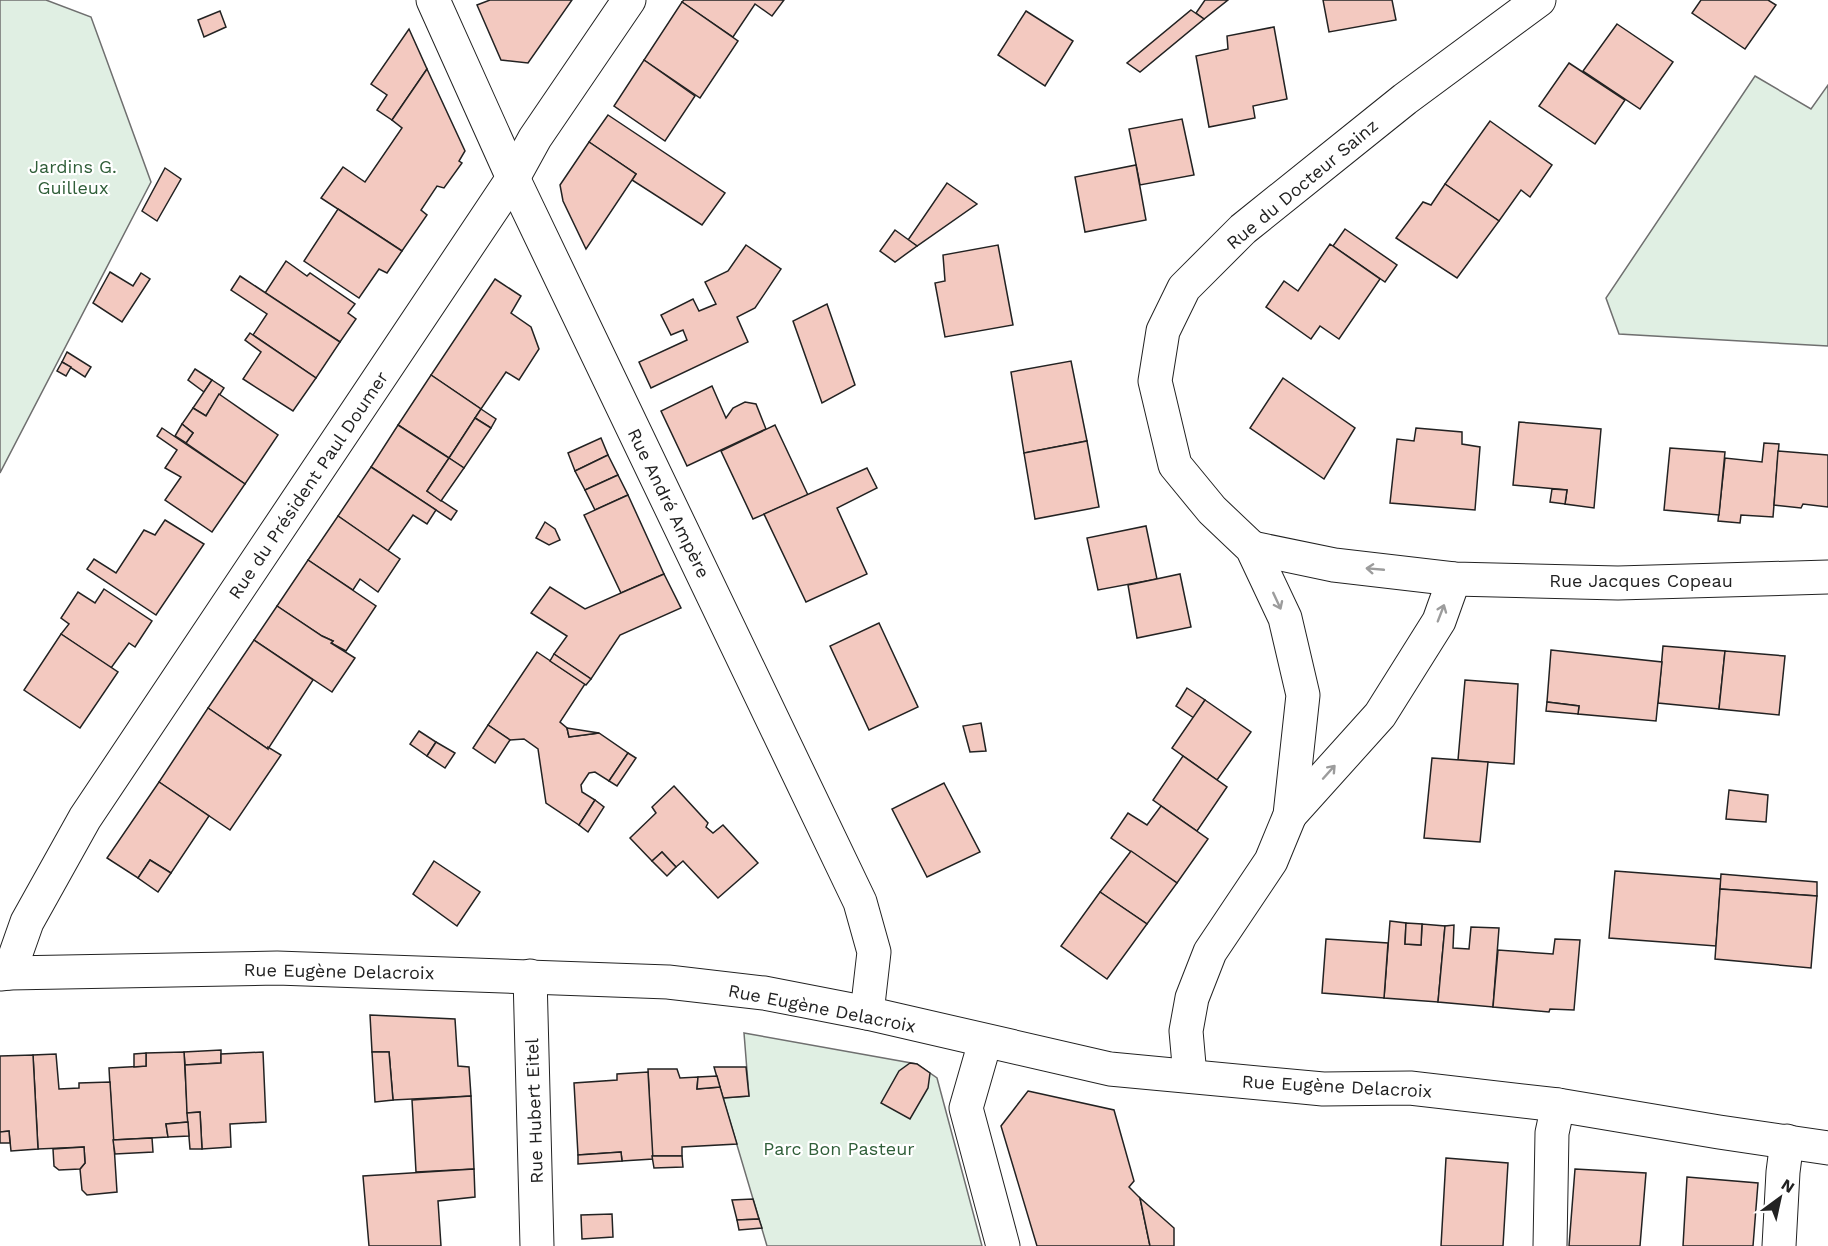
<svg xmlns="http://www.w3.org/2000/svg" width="1828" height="1246" viewBox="0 0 1828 1246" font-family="'Work Sans',sans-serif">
<rect width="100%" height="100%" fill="#fff"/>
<g fill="#e0efe3" stroke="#6f6f6f" stroke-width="1.5">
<path d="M0 0H46L91 17 151 182 0 473Z"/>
<path d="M1755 76 1811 109 1828 85V346L1619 334 1606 298Z"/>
<path d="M744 1033 917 1064 937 1078 982 1246H767L723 1098 749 1096Z"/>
</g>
<g fill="#f3c9c0" stroke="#222" stroke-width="1.5">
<path d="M490 0H572L528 63 501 60 477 5Z"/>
<path d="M684 0H784L772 16 755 4 733 37 682 2Z"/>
<path d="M1205 0H1228L1204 19 1196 13Z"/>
<path d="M1323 0H1392L1396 20 1329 32Z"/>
<path d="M1701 0H1768L1776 5 1745 49 1692 13Z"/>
<path d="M682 2 738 41 700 98 644 60Z"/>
<path d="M1191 10 1204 19 1140 72 1127 63Z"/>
<path d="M220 11 226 27 204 37 198 20Z"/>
<path d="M1026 11 1073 41 1045 86 998 55Z"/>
<path d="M1617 24 1673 62 1640 109 1583 71Z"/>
<path d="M1274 27 1287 99 1253 106 1255 118 1209 127 1196 56 1228 49 1227 36Z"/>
<path d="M409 29 427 69 392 120 377 110 387 95 371 84Z"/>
<path d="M644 60 695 96 665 141 614 106Z"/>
<path d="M1569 63 1625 100 1595 144 1539 106Z"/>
<path d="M427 69 465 151 459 161 462 163 444 188 437 186 421 210 427 215 402 251 321 198 343 167 365 182 402 128 392 120Z"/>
<path d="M608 115 725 193 702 225 632 180 636 174 589 142Z"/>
<path d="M1182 119 1194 175 1140 185 1129 129Z"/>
<path d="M1490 121 1552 165 1530 197 1521 190 1499 221 1445 184Z"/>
<path d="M589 142 636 174 586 249 563 201 560 185Z"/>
<path d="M1136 165 1146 220 1085 232 1075 177Z"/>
<path d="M165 168 181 179 157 221 142 211Z"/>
<path d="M947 183 977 204 917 246 908 240Z"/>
<path d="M1445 184 1499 221 1457 278 1396 238 1423 202 1431 205Z"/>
<path d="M338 209 402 251 387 273 379 269 359 298 304 261Z"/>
<path d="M1345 229 1397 265 1385 282 1333 246Z"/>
<path d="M895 230 917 246 895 262 880 251Z"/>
<path d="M1330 244 1380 279 1339 339 1320 326 1311 339 1266 307 1284 281 1298 291Z"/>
<path d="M746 245 781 269 755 308 737 317 748 342 651 388 639 362 687 340 683 330 671 335 661 315 693 299 699 311 716 304 705 282 728 271Z"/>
<path d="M998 245 1013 325 945 337 935 283 945 281 943 255Z"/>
<path d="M286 261 307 276 310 273 355 304 348 313 356 319 340 342 265 293Z"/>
<path d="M110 272 133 286 141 273 150 279 122 322 93 303Z"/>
<path d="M240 276 340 342 316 378 253 335 267 314 231 290Z"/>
<path d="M495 279 521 296 511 313 531 327 539 349 519 380 506 372 481 409 431 375Z"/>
<path d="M827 304 855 385 822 403 793 321Z"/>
<path d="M250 333 316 378 293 411 243 379 261 352 245 340Z"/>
<path d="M67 352 91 367 85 377 62 362Z"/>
<path d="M1071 361 1087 441 1024 453 1011 372Z"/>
<path d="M62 362 71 367 66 376 57 371Z"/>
<path d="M195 369 212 380 204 392 188 380Z"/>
<path d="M431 375 481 409 449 458 398 425Z"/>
<path d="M1283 378 1355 428 1324 479 1250 428Z"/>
<path d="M212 380 224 388 206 416 193 408Z"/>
<path d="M712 386 726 418 733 408 745 402 756 404 766 429 687 466 661 411Z"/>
<path d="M219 394 278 435 245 484 186 443 193 433 182 424 193 408 206 416Z"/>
<path d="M481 409 496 419 491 428 475 418Z"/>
<path d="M475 418 491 428 464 468 449 458Z"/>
<path d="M1519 422 1601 429 1594 508 1565 504 1567 490 1513 485Z"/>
<path d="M182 424 193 433 186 443 175 436Z"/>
<path d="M398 425 449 458 427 491 457 511 451 520 371 467Z"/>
<path d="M775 425 808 495 753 519 721 451Z"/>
<path d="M162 428 245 484 212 532 165 500 181 477 165 468 177 450 157 436Z"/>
<path d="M1416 428 1462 432V444L1480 447 1475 510 1390 503 1397 439 1414 441Z"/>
<path d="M601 438 608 455 575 471 568 453Z"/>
<path d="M1087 441 1099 507 1035 519 1024 453Z"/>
<path d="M1764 443 1779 444 1773 517 1741 515 1740 523 1718 521 1725 458 1762 462Z"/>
<path d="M1670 448 1725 452 1719 515 1664 510Z"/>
<path d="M1778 451 1828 455V507L1803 504 1801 508 1774 505Z"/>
<path d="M608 455 618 475 585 490 575 471Z"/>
<path d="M449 458 464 468 441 501 427 491Z"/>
<path d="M371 467 436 510 427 524 413 515 388 551 338 516Z"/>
<path d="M867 468 877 488 837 508 867 574 806 602 764 514Z"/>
<path d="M618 475 628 495 595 510 585 490Z"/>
<path d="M1552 489 1567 490 1565 504 1550 502Z"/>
<path d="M628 495 664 574 621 593 584 515Z"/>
<path d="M338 516 400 559 378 592 360 579 353 590 308 560Z"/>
<path d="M165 520 204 544 156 615 87 569 94 559 116 573 144 530 155 535Z"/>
<path d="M545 522 555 529 560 540 549 545 536 538Z"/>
<path d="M1146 526 1157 579 1098 590 1087 538Z"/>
<path d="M308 560 376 606 346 651 331 643 333 641 322 636 277 606Z"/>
<path d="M664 574 681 608 620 635 591 679 554 654 567 636 531 613 550 587 585 609Z"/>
<path d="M1180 574 1191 627 1137 638 1128 585Z"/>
<path d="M104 589 152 621 135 647 129 643 111 668 61 634 69 624 61 618 78 592 95 603Z"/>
<path d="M277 606 322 636 333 641 331 643 355 658 332 692 254 640Z"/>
<path d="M879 623 918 707 869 730 830 646Z"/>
<path d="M61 634 118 672 80 728 24 690Z"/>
<path d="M254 640 313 680 268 749 208 708Z"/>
<path d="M1663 646 1725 651 1719 709 1658 703Z"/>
<path d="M1551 650 1662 662 1656 721 1578 714 1579 706 1547 702Z"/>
<path d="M1725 651 1785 656 1779 715 1719 709Z"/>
<path d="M537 652 585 684 560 722 567 728 569 737 599 733 628 753 609 781 595 772 589 773 581 785 582 792 595 800 579 825 546 803 538 749 524 739 510 740 488 725Z"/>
<path d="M554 654 591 679 586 685 550 661Z"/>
<path d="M1465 680 1518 684 1514 764 1458 760Z"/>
<path d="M1187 688 1205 700 1194 718 1176 706Z"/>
<path d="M1205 700 1251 732 1217 780 1172 748Z"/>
<path d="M1547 702 1579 706 1578 714 1546 711Z"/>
<path d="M208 708 268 749V747L281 755 230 830 159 782Z"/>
<path d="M981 723 986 751 970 752 963 726Z"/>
<path d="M488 725 510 740 495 763 473 748Z"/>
<path d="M567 728 599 733 569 737Z"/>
<path d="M419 731 436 742 427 756 410 744Z"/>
<path d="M436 742 455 753 445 768 427 756Z"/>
<path d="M628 753 636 758 617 786 609 781Z"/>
<path d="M1183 756 1227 787 1197 831 1153 800Z"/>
<path d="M1432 758 1488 762 1480 842 1424 838Z"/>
<path d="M159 782 209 816 171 873 150 860 138 878 107 858Z"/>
<path d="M944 783 980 852 927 877 892 809Z"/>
<path d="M674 786 708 823 706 827 713 833 723 825 758 863 718 898 683 861 676 867 662 852 652 861 630 838 656 813 652 807Z"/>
<path d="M1729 790 1768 795 1766 822 1726 819Z"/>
<path d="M595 800 604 807 588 832 579 825Z"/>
<path d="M1161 806 1208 839 1177 883 1111 838 1128 813 1147 825Z"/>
<path d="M1131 851 1177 883 1147 924 1100 892Z"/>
<path d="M662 852 676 867 667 876 652 861Z"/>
<path d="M150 860 171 873 158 892 138 878Z"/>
<path d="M434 861 480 892 457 926 413 894Z"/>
<path d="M1615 871 1721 879 1716 946 1609 938Z"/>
<path d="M1721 874 1817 882V896L1720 889Z"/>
<path d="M1720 889 1817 896 1811 968 1715 959Z"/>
<path d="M1100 892 1147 924 1107 979 1061 946Z"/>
<path d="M1390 921 1406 923 1405 944 1421 945 1422 924 1445 926 1438 1002 1384 998Z"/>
<path d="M1406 923 1422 924 1421 945 1405 944Z"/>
<path d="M1454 925 1453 948 1469 949 1471 927 1499 928 1493 1007 1438 1002 1445 926Z"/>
<path d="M1326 939 1388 943 1384 998 1322 993Z"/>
<path d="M1555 939 1580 940 1574 1010 1550 1009 1549 1012 1493 1007 1498 950 1553 954Z"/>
<path d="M370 1015 455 1019 458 1066 469 1067 471 1096 393 1100 389 1052H372Z"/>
<path d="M221 1050V1063L185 1065 184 1052Z"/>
<path d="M184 1052 188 1122 166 1124 168 1137 113 1140 109 1068 146 1066V1053Z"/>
<path d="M263 1052 266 1122 230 1124 231 1147 202 1149 200 1112 187 1113 185 1065 221 1063V1054Z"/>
<path d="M372 1052H389L393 1100 375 1102Z"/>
<path d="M146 1053V1066L134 1067V1054Z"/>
<path d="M56 1054 59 1089 79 1088V1083L110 1082 117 1192 87 1195 82 1190 80 1169 85 1163 84 1147 38 1149 33 1055Z"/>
<path d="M33 1055 38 1149 11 1151 9 1131 0 1132V1056Z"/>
<path d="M910 1063 917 1064 930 1073 928 1088 910 1119 881 1103 899 1071Z"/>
<path d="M714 1067H746L749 1096 723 1098Z"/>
<path d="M648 1069H677L680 1078 698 1077 697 1089 720 1087 737 1144 682 1147V1156H652Z"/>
<path d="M648 1072 653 1159 622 1161 621 1152 578 1155 574 1083 617 1080V1074Z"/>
<path d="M717 1076 720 1087 697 1089 698 1077Z"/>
<path d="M1028 1091 1114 1110 1134 1181 1129 1187 1140 1198 1150 1246H1037L1001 1126Z"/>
<path d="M471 1096 474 1169 416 1172 412 1100Z"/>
<path d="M200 1112 202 1149H190L187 1113Z"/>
<path d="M188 1122 189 1136 168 1137 166 1124Z"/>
<path d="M9 1131 10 1143H0V1132Z"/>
<path d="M152 1138 153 1152 115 1154 113 1140Z"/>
<path d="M84 1147 85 1163 80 1169 59 1170 54 1166 53 1149Z"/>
<path d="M621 1152 622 1161 578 1164V1155Z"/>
<path d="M652 1156H682L683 1167 654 1168Z"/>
<path d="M1446 1158 1508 1163 1503 1246H1441Z"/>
<path d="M474 1169 475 1197 438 1201 441 1246H369L363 1176Z"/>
<path d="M1575 1169 1646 1173 1640 1246H1569Z"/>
<path d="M1687 1177 1758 1183 1753 1246H1683Z"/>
<path d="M1140 1198 1174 1228V1246H1150Z"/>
<path d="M753 1199 759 1219 737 1220 732 1200Z"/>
<path d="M612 1214 613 1237 582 1239 581 1215Z"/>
<path d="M759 1219 762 1228 739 1230 737 1220Z"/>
</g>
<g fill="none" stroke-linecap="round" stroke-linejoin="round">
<defs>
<g id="minor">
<path d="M433 0 513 178 860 902 874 952 867 1013"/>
<path d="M1252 548 1334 565 1454 579 1618 583 1828 577"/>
<path d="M1290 815 1380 715 1439 621 1454 579"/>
<path d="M9 973 27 922 85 818 513 178 535 138 629 0"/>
<path d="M0 974 9 973 277 968 668 982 764 993 867 1013 1110 1069 1323 1089 1410 1088 1558 1105 1719 1132 1828 1148"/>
<path d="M530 976 537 1246"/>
<path d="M985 1042 966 1108 1003 1246"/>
<path d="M1190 1076 1186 1031 1192 998 1210 952 1271 861 1290 815 1303 695 1285 618 1252 548 1212 510 1175 465 1155 381 1163 331 1184 288 1243 229 1405 99 1539 0"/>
<path d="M1550 1246 1552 1133 1558 1105"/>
<path d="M1779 1246 1783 1172 1787 1141"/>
</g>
</defs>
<use href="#minor" stroke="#222" stroke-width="35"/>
<use href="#minor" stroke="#fff" stroke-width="33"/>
</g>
<defs><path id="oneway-shaft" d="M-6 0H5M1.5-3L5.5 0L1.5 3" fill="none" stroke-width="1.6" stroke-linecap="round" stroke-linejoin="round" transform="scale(1.5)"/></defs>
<g stroke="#9c9c9c">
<use href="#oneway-shaft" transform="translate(1375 569) rotate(-175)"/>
<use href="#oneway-shaft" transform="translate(1277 601) rotate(65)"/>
<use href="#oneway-shaft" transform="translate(1441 613) rotate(-69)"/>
<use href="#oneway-shaft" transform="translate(1329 772) rotate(-48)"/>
</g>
<g text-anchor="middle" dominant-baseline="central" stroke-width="4.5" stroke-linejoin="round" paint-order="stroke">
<g font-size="18" fill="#2f5e38" stroke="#fff">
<text x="73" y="166">Jardins G.<tspan x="73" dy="21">Guilleux</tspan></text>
<text x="839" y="1148">Parc Bon Pasteur</text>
</g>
<g font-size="18" fill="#222" stroke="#fff">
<text transform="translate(1302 184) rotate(-40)">Rue du Docteur Sainz</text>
<text transform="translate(308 485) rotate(-56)">Rue du Président Paul Doumer</text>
<text transform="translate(669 503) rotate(64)">Rue André Ampère</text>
<text x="1641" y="580">Rue Jacques Copeau</text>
<text transform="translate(339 971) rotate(1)">Rue Eugène Delacroix</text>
<text transform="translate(822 1008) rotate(11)">Rue Eugène Delacroix</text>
<text transform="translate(1337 1086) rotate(3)">Rue Eugène Delacroix</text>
<text transform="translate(534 1111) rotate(-92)">Rue Hubert Eitel</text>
</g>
</g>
<g transform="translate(1780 1198) rotate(33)" stroke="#ffffff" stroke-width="4.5" paint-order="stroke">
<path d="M0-4.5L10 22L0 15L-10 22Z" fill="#222222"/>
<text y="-9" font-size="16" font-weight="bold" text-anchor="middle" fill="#222222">N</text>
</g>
</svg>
